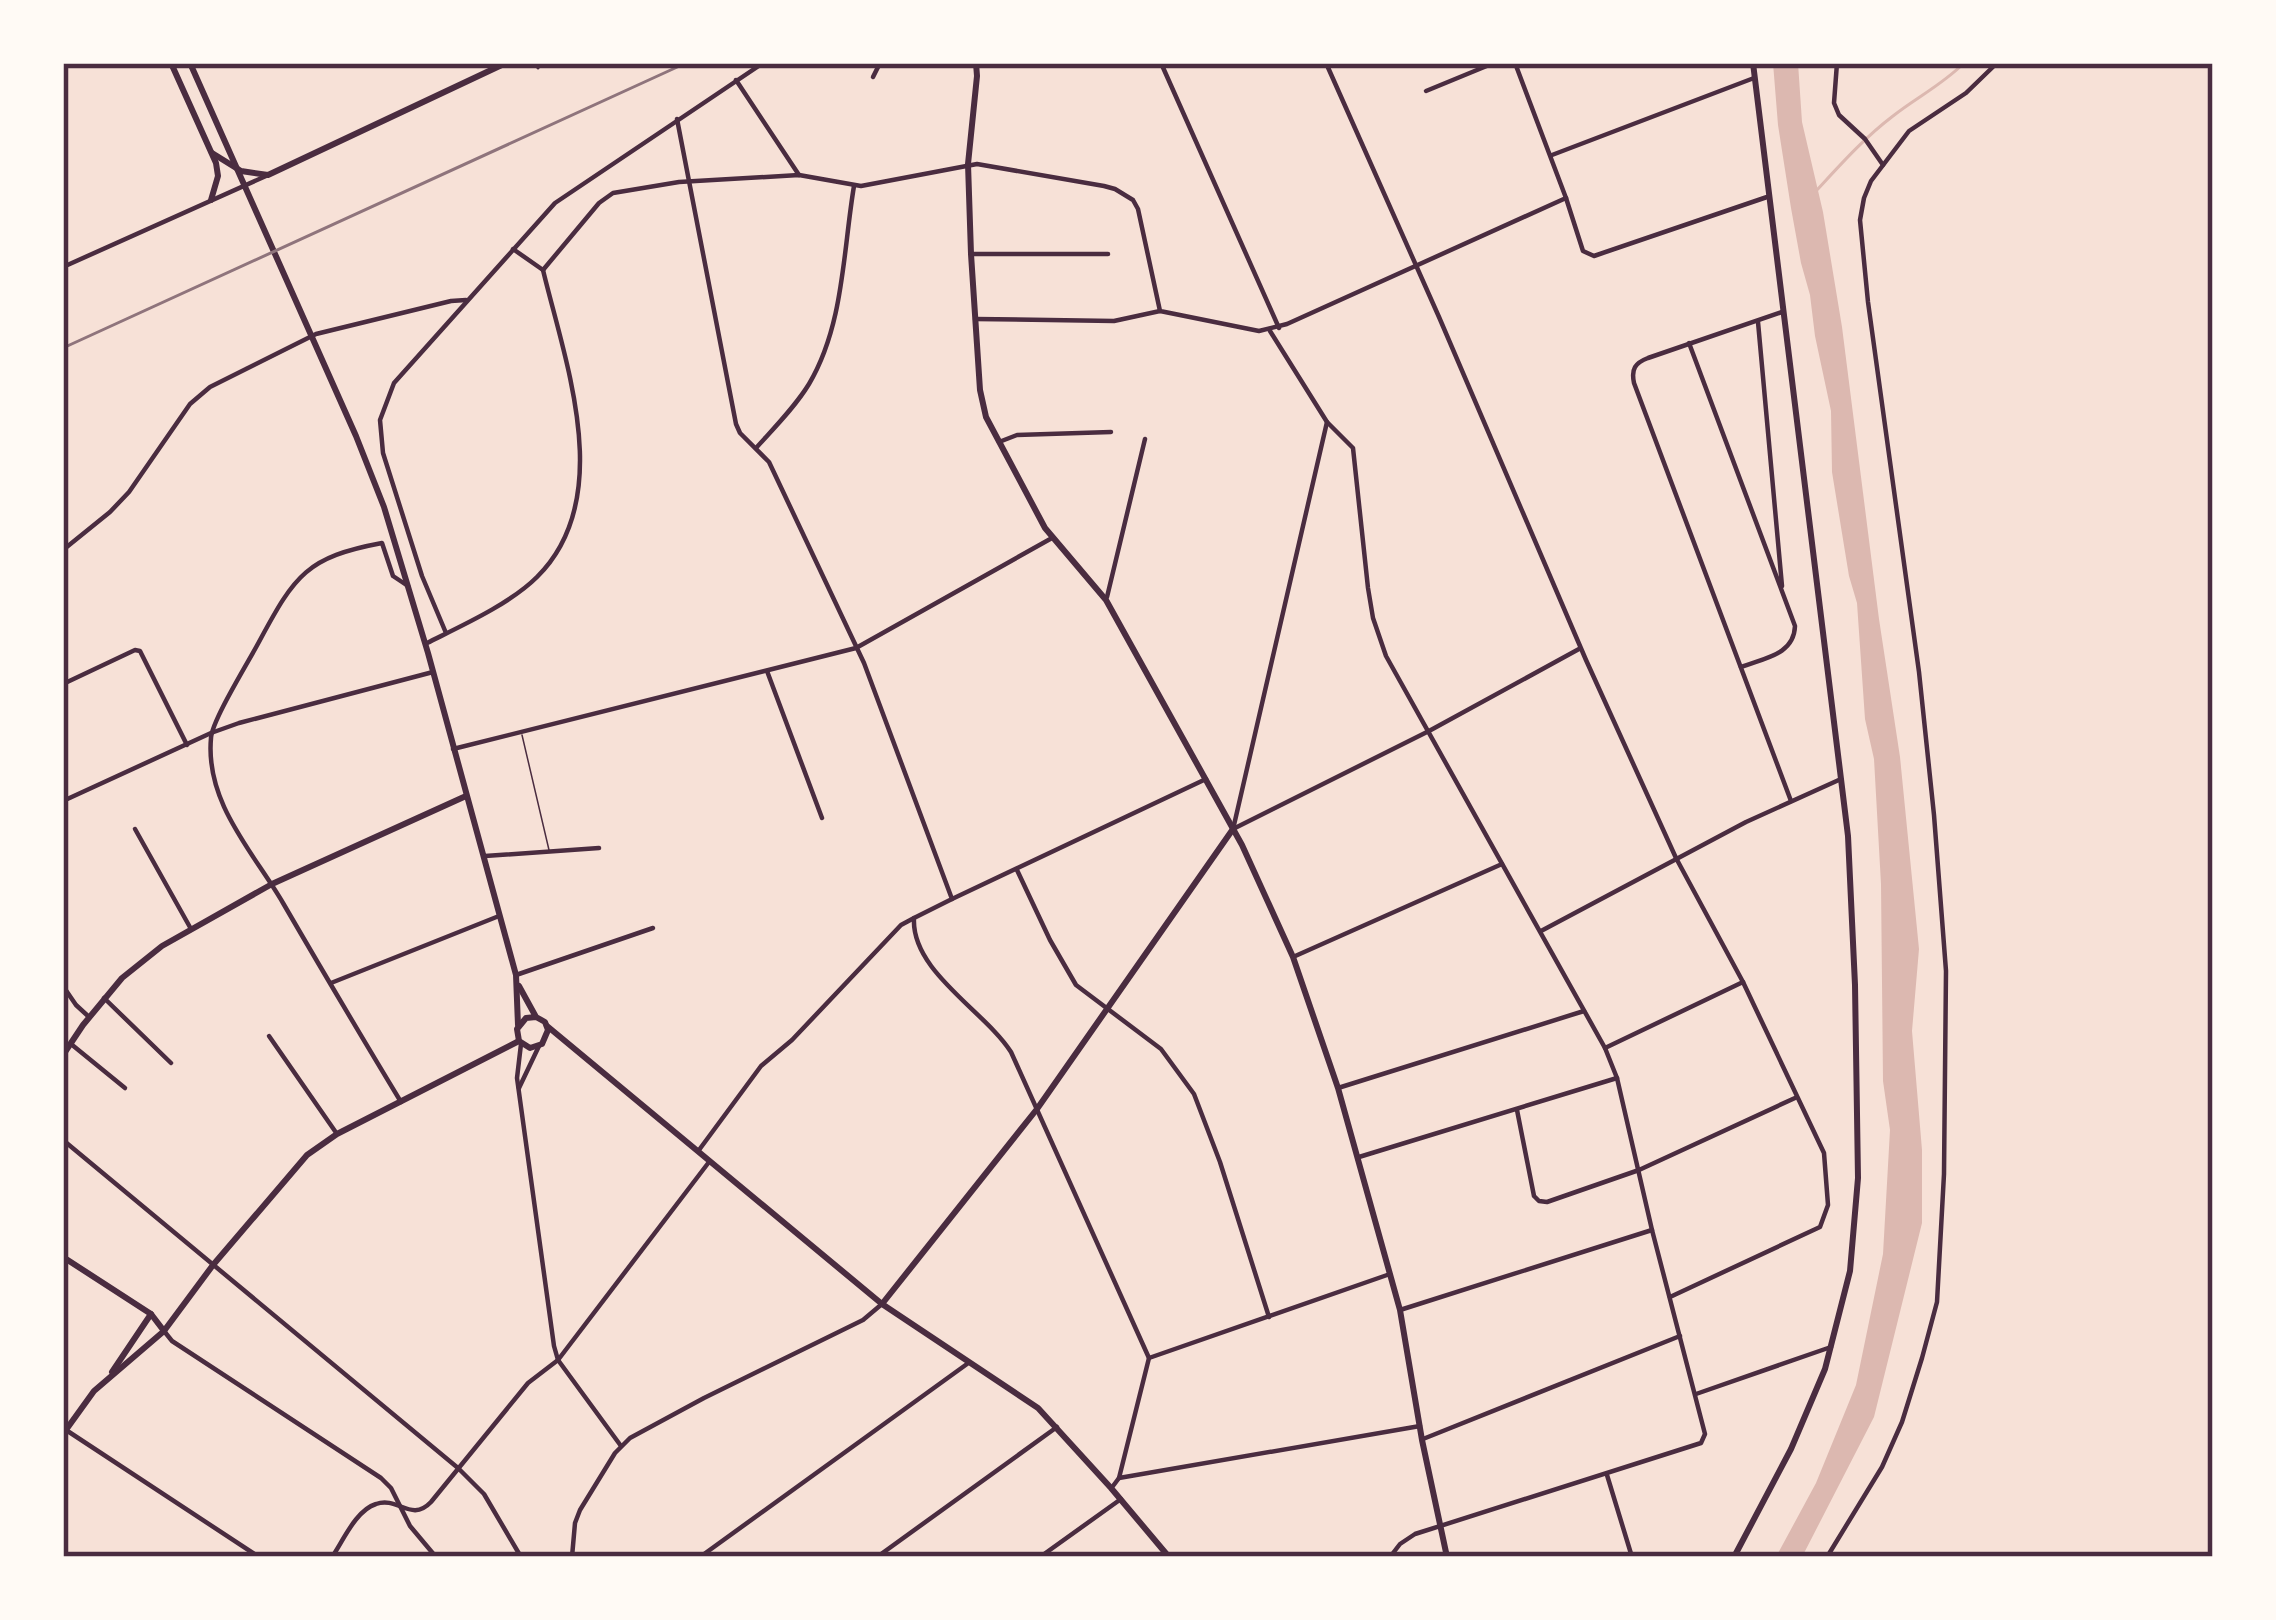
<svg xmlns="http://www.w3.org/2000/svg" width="2276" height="1620" viewBox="0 0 2276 1620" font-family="Roboto,sans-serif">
<rect width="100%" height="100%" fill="#f7e1d7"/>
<path fill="#dcb8b0" d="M1773 63H1798L1802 122 1823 212 1842 327 1879 619 1900 757 1919 949 1912 1031 1922 1150V1223L1874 1417 1802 1557H1776L1816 1483 1856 1385 1883 1254 1890 1130 1883 1081 1881 884 1874 759 1865 719 1857 603 1849 576 1832 472 1831 411 1815 336 1810 295 1801 263 1791 208 1778 125Z"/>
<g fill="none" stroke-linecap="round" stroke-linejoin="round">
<path stroke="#dcb8b0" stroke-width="3" d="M1816 191C1841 164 1864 138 1893 116 1917 97 1942 85 1964 63"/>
<path stroke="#4a2c40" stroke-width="1.5" d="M522 735 549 850"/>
<path stroke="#4a2c40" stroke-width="3" d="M535 63 538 68"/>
<g stroke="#4a2c40" stroke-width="4.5">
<path d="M1161 63 1279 328"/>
<path d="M1326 63 1439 317 1586 660 1676 858 1743 982 1824 1153 1828 1205 1820 1227 1670 1297"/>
<path d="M1515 63 1566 198 1583 251 1594 256 1767 197"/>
<path d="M1837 63 1834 103 1839 115 1865 139 1883 165"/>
<path d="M873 77 880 63"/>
<path d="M736 80 799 175"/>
<path d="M1426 91 1494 63"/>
<path d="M677 119 736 424 740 433 769 462 864 663 952 899 914 918C911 971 985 1011 1011 1052L1149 1358 1119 1478 1113 1486"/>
<path d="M1552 155 1754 78"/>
<path d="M513 249 543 270"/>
<path d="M971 254H1108"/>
<path d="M63 267 266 176"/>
<path d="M543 270 599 203 613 193 679 182 799 175 861 186 977 164 1104 186 1115 189 1133 200 1138 209 1160 311 1259 331 1287 324 1566 198"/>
<path d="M1782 312 1648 358C1635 363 1631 369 1634 383L1791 801"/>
<path d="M975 319 1114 321 1160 311"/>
<path d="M1758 322 1782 586"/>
<path d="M1270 331 1327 422 1353 448 1368 588 1373 618 1386 656 1605 1048 1617 1078 1652 1230 1705 1434 1701 1443 1415 1534 1400 1544 1390 1557"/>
<path d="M1689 343 1795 626C1794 655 1764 658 1741 667"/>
<path d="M999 442 1017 435 1111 432"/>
<path d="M756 448C774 428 795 407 809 384 844 325 843 251 854 186"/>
<path d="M63 550 110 512 129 492 190 404 210 387 316 334 451 301 466 300"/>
<path d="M1107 597 1145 439"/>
<path d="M446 633 422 576 383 453 380 420 394 383 555 203 763 63"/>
<path d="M427 643C461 626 510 604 537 577 617 498 565 362 543 270"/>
<path d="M767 671 822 818"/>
<path d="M63 684 135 650 140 651 187 745"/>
<path d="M453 749 856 648 1052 538"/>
<path d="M63 801 211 733 239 723 433 672"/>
<path d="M1234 825 1327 422"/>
<path d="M135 829 191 929"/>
<path d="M1233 829 1429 731 1579 649"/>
<path d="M485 856 599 848"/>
<path d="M1017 870 1050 940 1076 985 1161 1049 1194 1094 1220 1162 1269 1317"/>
<path d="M952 899 1206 779"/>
<path d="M1541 931 1746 822 1841 779"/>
<path d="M1293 957 1502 864"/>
<path d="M516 975 653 928"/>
<path d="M331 983 499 916"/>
<path d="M63 986 76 1005 89 1017"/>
<path d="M104 998 171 1063"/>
<path d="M269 1036 337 1134"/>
<path d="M71 1044 125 1088"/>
<path d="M521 1044 517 1078 554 1346 558 1360 621 1446"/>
<path d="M1605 1048 1743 982"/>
<path d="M519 1088 539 1046"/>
<path d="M1338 1088 1584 1011"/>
<path d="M401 1102C361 1036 322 970 283 903 254 853 205 803 211 738 212 720 249 661 260 640 295 575 307 557 382 543L393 576 408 586"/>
<path d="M1517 1110 1534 1196 1539 1201 1547 1202 1639 1170 1795 1098"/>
<path d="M63 1140 458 1468 484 1494 521 1557"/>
<path d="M699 1150 761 1066 792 1040 901 925 914 918"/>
<path d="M1359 1157 1617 1078"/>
<path d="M1400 1310 1652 1230"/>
<path d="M164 1331 172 1341 381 1478 391 1488 410 1526 436 1557"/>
<path d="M1149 1358 1390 1274"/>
<path d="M1696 1394 1831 1347"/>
<path d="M66 1430 259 1557"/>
<path d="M1423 1439 1680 1336"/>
<path d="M1607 1475 1632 1557"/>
<path d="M1119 1478 1420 1426"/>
<path d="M332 1557C343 1541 356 1510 376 1504 398 1496 411 1523 431 1502L528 1383 558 1360 709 1162"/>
<path d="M572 1557 575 1523 580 1510 615 1453 630 1438 704 1398 863 1320 882 1304"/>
<path d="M700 1557 967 1364"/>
<path d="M877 1557 1057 1427"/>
<path d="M1040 1557 1121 1499"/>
<path d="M1827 1557 1882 1467 1902 1422 1922 1358 1937 1302 1944 1174 1946 971 1934 815 1919 672 1868 302 1860 220 1864 198 1871 181 1909 131 1966 93 1997 63"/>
</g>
<g stroke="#4a2c40" stroke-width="6">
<path d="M171 63 216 163 218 176 211 200"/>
<path d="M976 63 977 76 968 164 971 254 980 390 986 417 1045 528 1106 600 1242 845 1293 957 1338 1088 1400 1310 1422 1440 1447 1557"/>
<path d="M212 153 241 171 268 175 506 63"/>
<path d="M63 1055 83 1025 122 978 162 946 272 884 466 796"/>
<path d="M63 1257 151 1314 164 1331"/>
<path d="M882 1304 1037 1109 1233 829"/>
<path d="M112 1372 151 1314"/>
<path d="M63 1434 94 1391 164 1331 213 1265 307 1155 337 1134 519 1041"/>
<path d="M1734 1557 1791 1449 1825 1369 1850 1271 1858 1178 1855 985 1848 836 1753 63"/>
</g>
<g stroke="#4a2c40" stroke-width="6">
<path d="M190 63 356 436 384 507 428 653 516 975 518 1025"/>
<path d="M519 986 536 1017 545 1022 548 1030 542 1044 530 1048 519 1041 517 1029 526 1018 536 1017"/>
<path d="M547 1026 882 1304 1038 1408 1111 1488 1169 1557"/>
</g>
<path stroke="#8f747c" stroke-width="3" d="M63 348 686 63"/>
</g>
<rect width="2276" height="1620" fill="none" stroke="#fffaf5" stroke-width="132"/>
<rect x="66" y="66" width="2144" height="1488" fill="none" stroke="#4a2c40" stroke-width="4.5"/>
</svg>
